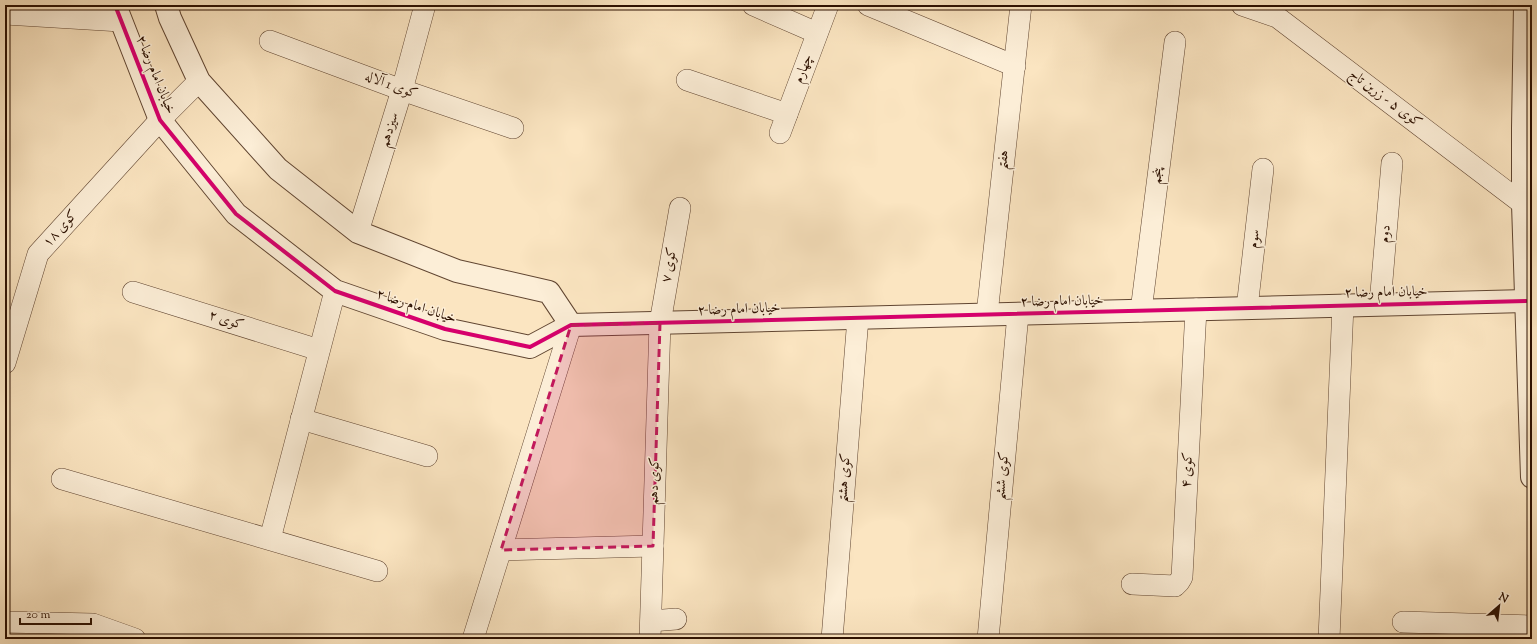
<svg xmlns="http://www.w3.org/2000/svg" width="1537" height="644" viewBox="0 0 1537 644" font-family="'Sorts Mill Goudy',Amiri,serif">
<rect width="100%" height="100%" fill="#fbe5c1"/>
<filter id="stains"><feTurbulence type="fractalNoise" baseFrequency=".005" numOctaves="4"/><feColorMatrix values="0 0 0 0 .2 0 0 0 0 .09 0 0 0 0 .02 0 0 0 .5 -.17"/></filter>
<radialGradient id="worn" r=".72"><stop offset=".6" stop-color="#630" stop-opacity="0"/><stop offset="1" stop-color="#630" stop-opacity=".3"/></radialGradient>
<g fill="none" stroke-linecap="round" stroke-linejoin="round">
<defs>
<g id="minor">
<path d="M753 5 817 33"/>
<path d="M868 5 1015 66"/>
<path d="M1242 5 1277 17 1523 204"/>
<path d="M5 14 121 21"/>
<path d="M270 41 402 90 513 128"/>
<path d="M687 80 787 114"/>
<path d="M780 133 828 5"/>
<path d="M358 232 402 90 425 5"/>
<path d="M133 292 319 350"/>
<path d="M1380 304 1392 163"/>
<path d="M1247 308 1263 169"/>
<path d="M1141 311 1175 42"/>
<path d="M987 314 1021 5"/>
<path d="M5 363 38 254 160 120 199 81"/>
<path d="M301 419 427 456"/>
<path d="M62 479 377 571"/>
<path d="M270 539 335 291"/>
<path d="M501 550 653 546"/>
<path d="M1132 584 1175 586 1179 582 1182 577 1196 309"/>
<path d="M651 621 676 619"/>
<path d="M5 622 93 624 135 639"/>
<path d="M1403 622 1532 626"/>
<path d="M473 639 571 325"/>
<path d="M650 639 660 323 680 208"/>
<path d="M832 639 858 318"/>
<path d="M988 639 1018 314"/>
<path d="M1329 639 1343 305"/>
</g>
<g id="tertiary">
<path d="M115 5 160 120 236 214 335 291 445 329 530 347 571 325 1526 301"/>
<path d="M166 5 170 18 199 81 278 169 358 232 457 271 549 292 571 325"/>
<path d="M1525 5 1523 128V204L1532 477"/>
</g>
</defs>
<use href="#minor" stroke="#604531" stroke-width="22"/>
<use href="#tertiary" stroke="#604531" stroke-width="24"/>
<use href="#minor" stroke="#fceed7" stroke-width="21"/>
<use href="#tertiary" stroke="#fceed7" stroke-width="22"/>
<defs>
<path id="cycleway" d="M115 5 160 120 236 214 335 291 445 329 530 347 571 325 1526 301"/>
</defs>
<use href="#cycleway" stroke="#fceed7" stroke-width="6"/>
<use href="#cycleway" stroke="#d6006c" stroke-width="4"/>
</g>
<path fill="#c2185b" fill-opacity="0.2" stroke="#c2185b" stroke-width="3" stroke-dasharray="8 5" stroke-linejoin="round" d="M660 323 653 546 501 550 571 325Z"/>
<g text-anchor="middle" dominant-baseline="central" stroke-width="3" stroke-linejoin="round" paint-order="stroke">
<g font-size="14" fill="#2c1001" stroke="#fceed7">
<text transform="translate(804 69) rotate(-69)">چهارم</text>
<text transform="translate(155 75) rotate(68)">خیابان امام رضا ۲</text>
<text transform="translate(391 86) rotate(20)">کوی 1 آلاله</text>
<text transform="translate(1385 99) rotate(37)">کوی ۵ - زرین تاج</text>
<text transform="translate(390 130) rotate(-73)">سیزدهم</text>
<text transform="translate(1004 160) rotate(-84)">هفتم</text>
<text transform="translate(1158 176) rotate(-83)">پنجم</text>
<text transform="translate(61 229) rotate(-48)">کوی ۱۸</text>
<text transform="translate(1386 234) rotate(-85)">دوم</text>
<text transform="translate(1255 239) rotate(-84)">سوم</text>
<text transform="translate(670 265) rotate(-80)">کوی ۷</text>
<text transform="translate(1386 293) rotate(-1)">خیابان امام رضا ۲</text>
<text transform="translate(1062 302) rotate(-1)">خیابان امام رضا ۲</text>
<text transform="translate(416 307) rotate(18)">خیابان امام رضا ۲</text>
<text transform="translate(739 310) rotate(-2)">خیابان امام رضا ۲</text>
<text transform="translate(226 321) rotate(18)">کوی ۲</text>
<text transform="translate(1188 470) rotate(-87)">کوی ۴</text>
<text transform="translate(1003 476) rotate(-85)">کوی ششم</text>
<text transform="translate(845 478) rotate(-86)">کوی هشتم</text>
<text transform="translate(655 481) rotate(-88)">کوی دهم</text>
</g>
</g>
<rect width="1537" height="644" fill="none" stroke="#fbe5c1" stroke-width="20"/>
<rect x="6" y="6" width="1525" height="632" fill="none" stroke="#2c1001" stroke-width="2"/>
<rect x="10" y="10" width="1517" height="624" fill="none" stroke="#2c1001"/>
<g transform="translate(1499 606) rotate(28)" stroke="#fceed7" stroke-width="3" paint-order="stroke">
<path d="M0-3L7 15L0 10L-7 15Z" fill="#2c1001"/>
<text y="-6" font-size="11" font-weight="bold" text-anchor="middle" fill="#2c1001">N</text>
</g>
<path d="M20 618v6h71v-6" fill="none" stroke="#2c1001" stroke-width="2"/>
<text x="26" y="618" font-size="12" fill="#2c1001" stroke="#fceed7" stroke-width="3" paint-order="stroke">20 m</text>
<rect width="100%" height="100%" filter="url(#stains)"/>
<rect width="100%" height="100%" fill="url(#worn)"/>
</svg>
